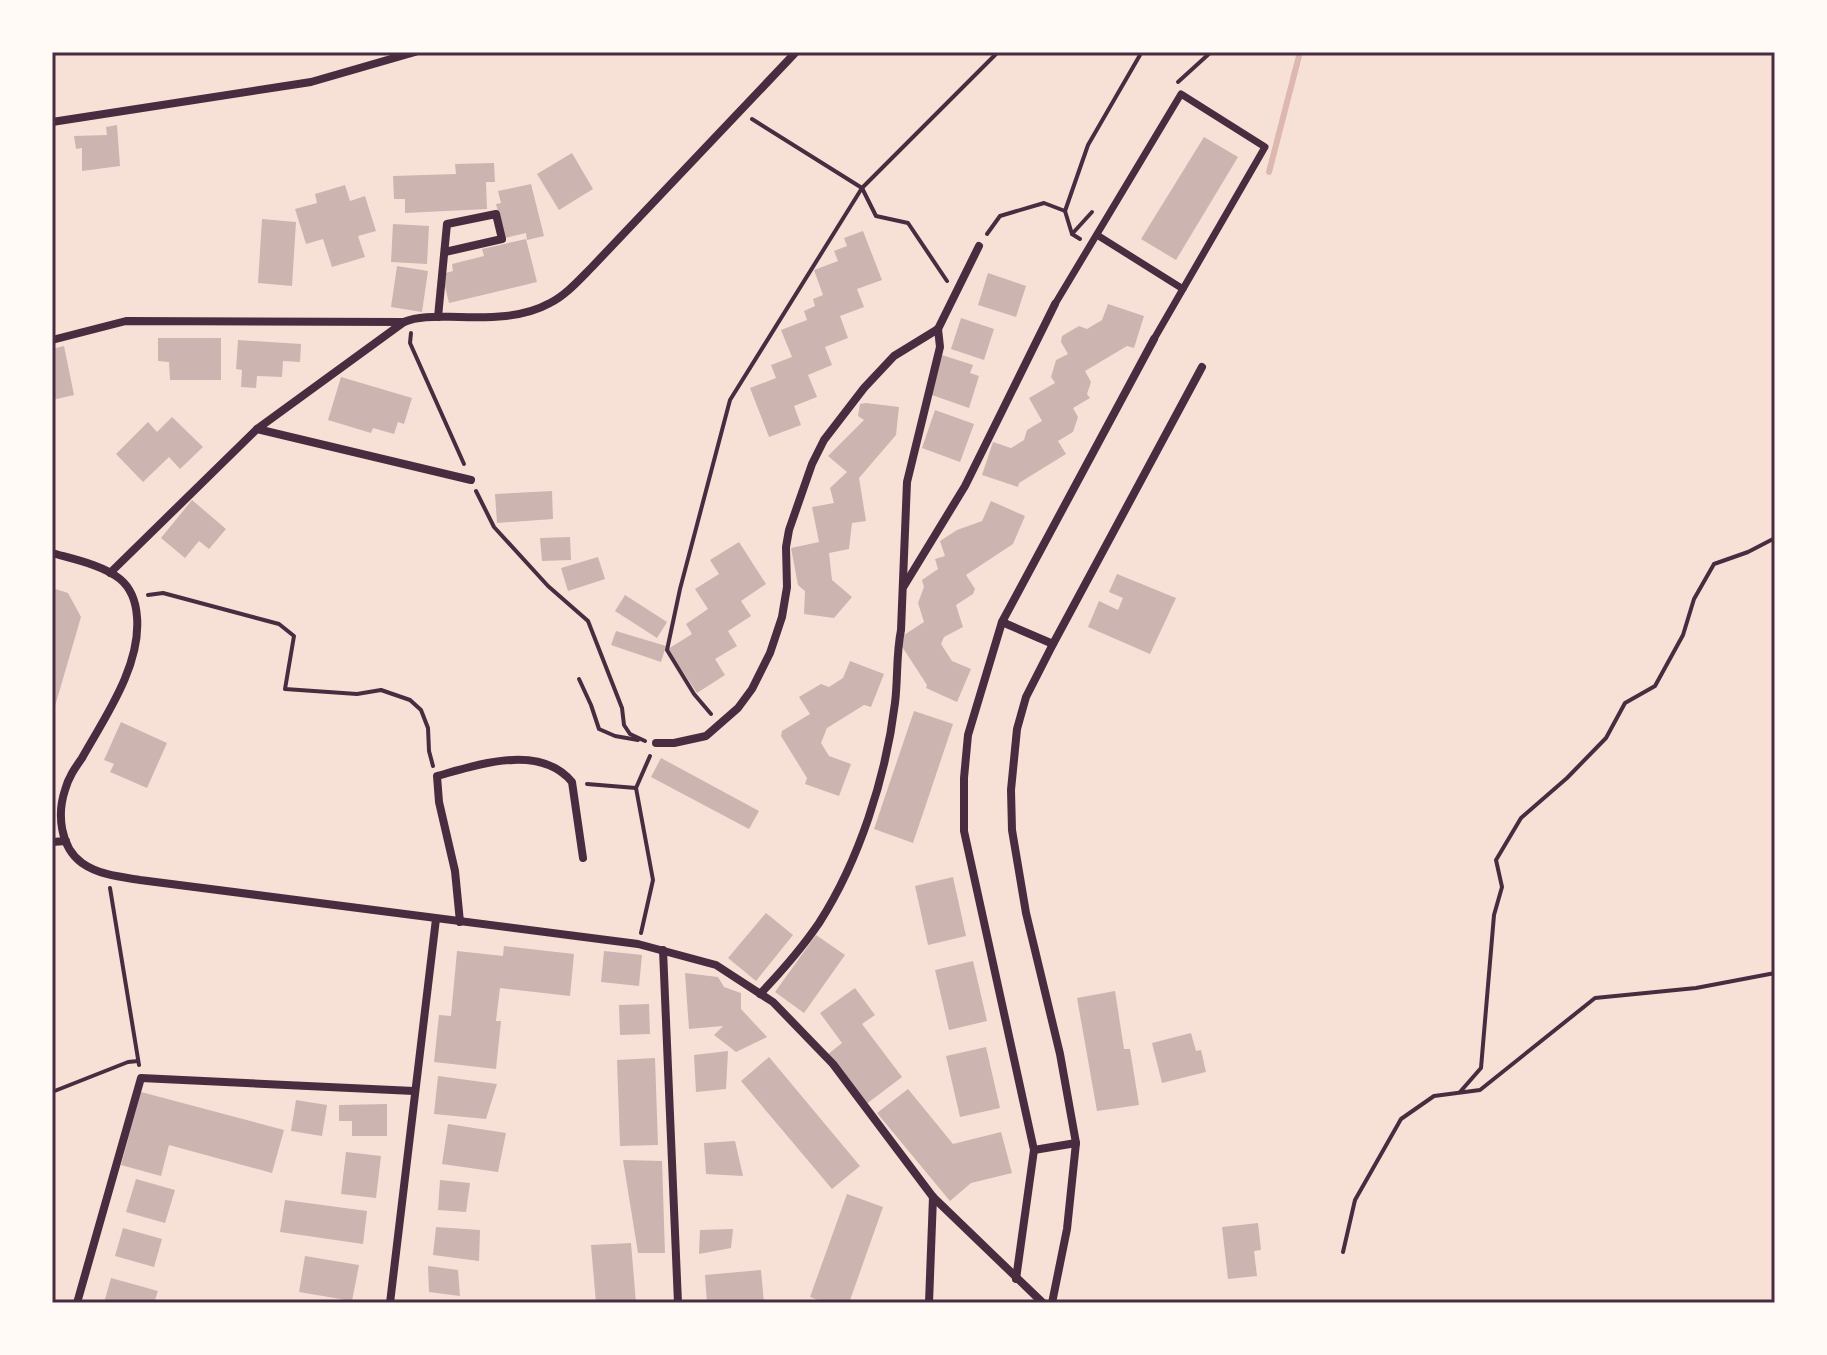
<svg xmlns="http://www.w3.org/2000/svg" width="1827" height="1355" viewBox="0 0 1827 1355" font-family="'DM Sans',sans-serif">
<rect width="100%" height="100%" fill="#f7e1d7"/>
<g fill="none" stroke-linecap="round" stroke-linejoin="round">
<path stroke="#dcb8b0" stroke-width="6" d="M1269 172 1300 52"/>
</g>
<g fill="#ccb4b1">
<path d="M117 125 120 166 82 171V148L76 149 74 136 107 135 106 127Z"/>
<path d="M1204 137 1238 157 1176 260 1141 239Z"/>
<path d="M572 153 593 189 559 210 537 174Z"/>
<path d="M494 163 495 182H486L487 209 405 213V199H394L393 176 456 174 455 164Z"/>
<path d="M531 184 544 236 527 240 526 233 505 238 496 204 501 203 498 191Z"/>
<path d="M345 185 350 201 365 196 376 231 358 236 365 257 332 267 323 239 306 244 295 209 317 203 315 194Z"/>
<path d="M262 219 296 222 292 286 258 283Z"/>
<path d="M393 224 429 226 427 264 391 262Z"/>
<path d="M863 231 882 280 857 289 864 307 840 316 848 338 825 347 832 365 808 375 817 397 794 406 801 425 769 437 750 388 776 378 771 365 792 357 781 330 807 320 804 311 815 306 813 299 823 295 814 270 838 261 834 251 847 246 844 238Z"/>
<path d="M526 239 537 282 449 303 442 274 453 271 452 264 484 256 482 249Z"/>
<path d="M397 266 428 271 422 312 391 307Z"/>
<path d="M988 273 1026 286 1016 317 978 305Z"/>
<path d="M1108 304 1144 316 1134 348 1127 346 1085 371 1091 382 1087 394 1090 398 1073 408 1078 417 1073 432 1058 441 1066 454 1019 483 1018 487 982 475 993 442 1011 448 1024 440 1027 430 1042 421 1029 398 1055 383 1051 377 1056 360 1068 354 1061 342 1062 336 1079 326 1087 329 1102 320Z"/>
<path d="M961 318 994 329 984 360 951 349Z"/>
<path d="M158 338H221V380H170L169 362 158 361Z"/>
<path d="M238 340 301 344 300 362 283 361 282 377 257 376 256 388 241 387 242 370 236 369Z"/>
<path d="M64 346 74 395 52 400V349Z"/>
<path d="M942 355 973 365 970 373 979 376 969 408 929 394Z"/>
<path d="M341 377 412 398 404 424 398 422 394 434 373 428 371 433 328 420Z"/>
<path d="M866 403 899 407 896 435 859 478 866 521 852 523 849 549 829 553 832 580 852 597 834 618 804 614 805 591 798 585 791 548 819 542 812 507 834 503 830 488 847 472 828 456 864 420 858 416 860 404Z"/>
<path d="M935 410 974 424 960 462 922 448Z"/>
<path d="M172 417 203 447 180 469 169 457 143 482 116 454 148 422 157 432Z"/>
<path d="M552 491 553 519 497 523 495 494Z"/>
<path d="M192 500 226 529 209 549 199 541 185 558 161 538Z"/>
<path d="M991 501 1025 516 1013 544 966 575 975 589 973 594 956 605 963 627 944 637 941 644 952 661 971 669 957 702 926 688 927 685 899 642 901 637 924 622 918 603 924 587 922 580 938 569 935 559 945 556 940 541 957 530 982 521Z"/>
<path d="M570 537 571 560 542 561 540 538Z"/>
<path d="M739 542 766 584 741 601 751 616 728 631 737 646 715 659 725 675 697 693 668 649 692 634 686 624 708 609 695 589 719 574 710 560Z"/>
<path d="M598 557 605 579 568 591 561 568Z"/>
<path d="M1117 574 1176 598 1150 654 1088 627 1099 601 1118 610 1123 598 1109 592Z"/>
<path d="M52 588 68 593 81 617 53 713Z"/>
<path d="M625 595 667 622 657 638 615 611Z"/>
<path d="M616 631 666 646 661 662 611 645Z"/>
<path d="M850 661 884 674 871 707 864 705 827 728 821 743 829 756 851 764 839 796 805 784 807 778 781 736 782 731 810 714 799 697 821 684 829 687 843 678Z"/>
<path d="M914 711 953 724 913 843 874 829Z"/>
<path d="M121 722 167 743 147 788 110 772 114 764 104 760Z"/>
<path d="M661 758 759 811 749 829 651 777Z"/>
<path d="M953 877 966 936 928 945 915 886Z"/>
<path d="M766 913 793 935 756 981 728 958Z"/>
<path d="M816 935 845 955 804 1013 775 992Z"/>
<path d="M504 946 574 954 570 996 500 988 496 1021H501L496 1069 434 1062 439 1015 451 1016 457 951 503 956Z"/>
<path d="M604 951 642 955 639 986 601 982Z"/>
<path d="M973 961 987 1021 949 1030 935 970Z"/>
<path d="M685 973 718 977 724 987 741 993V1009L767 1037 736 1052 714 1035 723 1026 689 1029Z"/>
<path d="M855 988 875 1015 862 1024 902 1077 865 1105 827 1055 842 1043 820 1013Z"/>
<path d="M1115 991 1124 1049H1130L1139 1105 1097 1111 1077 998Z"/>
<path d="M649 1004 650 1034 620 1035 619 1005Z"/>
<path d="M1191 1033 1196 1051 1201 1050 1206 1072 1162 1083 1152 1043Z"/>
<path d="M986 1047 1000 1108 960 1117 946 1056Z"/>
<path d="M728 1051 726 1089 696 1092 694 1055Z"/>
<path d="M769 1057 860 1166 832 1189 741 1081Z"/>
<path d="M655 1058 658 1145 620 1146 617 1060Z"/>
<path d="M438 1076 497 1084 486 1119 434 1114Z"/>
<path d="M908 1089 953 1144 1001 1132 1012 1173 971 1183 950 1201 877 1113Z"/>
<path d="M141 1092 284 1130 272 1173 169 1145 161 1176 121 1165Z"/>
<path d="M296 1100 327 1105 322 1136 291 1131Z"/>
<path d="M387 1104V1136H352V1121H339V1105Z"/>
<path d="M448 1124 506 1133 498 1172 442 1164Z"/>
<path d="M735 1141 743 1176 706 1174 704 1143Z"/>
<path d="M346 1152 381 1156 376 1198 341 1194Z"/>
<path d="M623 1160 662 1161 665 1253H638Z"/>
<path d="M136 1179 175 1190 165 1223 126 1212Z"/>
<path d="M440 1180 470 1183 466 1212 438 1210Z"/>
<path d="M847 1194 883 1207 849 1303H826L810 1297Z"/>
<path d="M285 1200 367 1211 363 1244 280 1232Z"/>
<path d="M1258 1223 1261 1250 1254 1251 1257 1276 1228 1279 1222 1227Z"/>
<path d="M436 1227 480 1230 479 1261 433 1255Z"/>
<path d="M123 1228 162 1239 154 1267 115 1256Z"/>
<path d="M733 1229 731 1248 699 1254 700 1230Z"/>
<path d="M631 1243 636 1303H596L591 1245Z"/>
<path d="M305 1256 359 1265 352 1301 299 1292Z"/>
<path d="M428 1266 458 1270 460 1296 429 1292Z"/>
<path d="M761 1270 764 1303H707L705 1275Z"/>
<path d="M111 1278 158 1291 154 1303H104Z"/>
</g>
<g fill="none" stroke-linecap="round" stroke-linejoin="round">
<g stroke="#4a2c40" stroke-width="4">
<path d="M1178 82 1211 52"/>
<path d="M752 119 862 188 876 216 908 223 947 281"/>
<path d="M1065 211 1088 145 1140 55"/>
<path d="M987 234 1000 216 1044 203 1065 211 1072 234 1080 239"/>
<path d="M1072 234 1092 212"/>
<path d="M411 333 410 343 464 464"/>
<path d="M476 491 494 527 548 586 588 621 622 708 624 725 630 734 645 741"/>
<path d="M148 595 163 593 279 624 294 636 285 689 357 694 381 690 410 700 421 710 428 728 429 751 433 766"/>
<path d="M579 679 591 705 599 729 615 736 638 740"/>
<path d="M711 714 694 694 667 650 680 589 730 400 862 188 998 52"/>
<path d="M587 784 636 788"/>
<path d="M110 888 139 1065"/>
<path d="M641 933 653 880 636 788 650 756"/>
<path d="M52 1092 128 1062 138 1061"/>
<path d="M1460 1092 1481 1068 1494 915 1502 887 1496 860 1521 818 1567 778 1606 738 1625 703 1655 686 1683 635 1694 599 1714 564 1748 552 1775 538"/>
<path d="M1343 1252 1355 1200 1401 1119 1434 1096 1480 1090 1595 998 1696 988 1775 973"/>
</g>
<g stroke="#4a2c40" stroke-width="7">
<path d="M1097 235 1183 289"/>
<path d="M1055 304 1181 94 1265 147 1154 339"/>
</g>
<g stroke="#4a2c40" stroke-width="8">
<path d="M52 122 311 82 415 52"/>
<path d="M438 317 447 224 496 214 502 239 445 252"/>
<path d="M52 340 126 321 404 322C420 315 442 317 459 317 489 318 523 318 550 303 566 295 579 280 592 267L796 52"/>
<path d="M257 429 471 480"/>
<path d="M52 553C73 559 103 565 120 579 132 589 136 602 137 617 141 666 105 717 82 758 75 768 68 778 65 790 57 814 60 847 82 863 99 875 121 877 140 880L638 944 716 965 773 1002 833 1064 933 1197 1043 1303"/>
<path d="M110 573 257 429 404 322"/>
<path d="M904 586 965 486 1055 304"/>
<path d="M1002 622 1053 644"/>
<path d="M656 743H674L706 736 738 708 752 689 770 653 782 617 787 587 786 547 789 530 812 464 824 440 864 388 894 356 938 329 979 246"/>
<path d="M52 842 66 841"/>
<path d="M460 922 455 871 439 802 437 776C477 765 540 743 572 782L583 858"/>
<path d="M663 950 678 1303"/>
<path d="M760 994C781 972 802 948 819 923 859 861 886 777 895 703 898 679 896 654 901 630L907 482 940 347 938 329"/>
<path d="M1034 1150 1076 1143"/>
<path d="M1016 1279 1034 1150 964 831V778L968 735 1002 622 1154 339"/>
<path d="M77 1303 141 1078 414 1091"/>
<path d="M390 1303 436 919"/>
<path d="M929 1303 933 1197"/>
<path d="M1052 1303 1067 1229 1076 1143 1060 1054 1026 913 1012 830 1011 790 1017 729 1026 697 1053 644 1202 367"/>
</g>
</g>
<rect width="1827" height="1355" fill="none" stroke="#fffaf5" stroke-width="108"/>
<rect x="54" y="54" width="1719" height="1247" fill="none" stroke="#4a2c40" stroke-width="3"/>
</svg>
